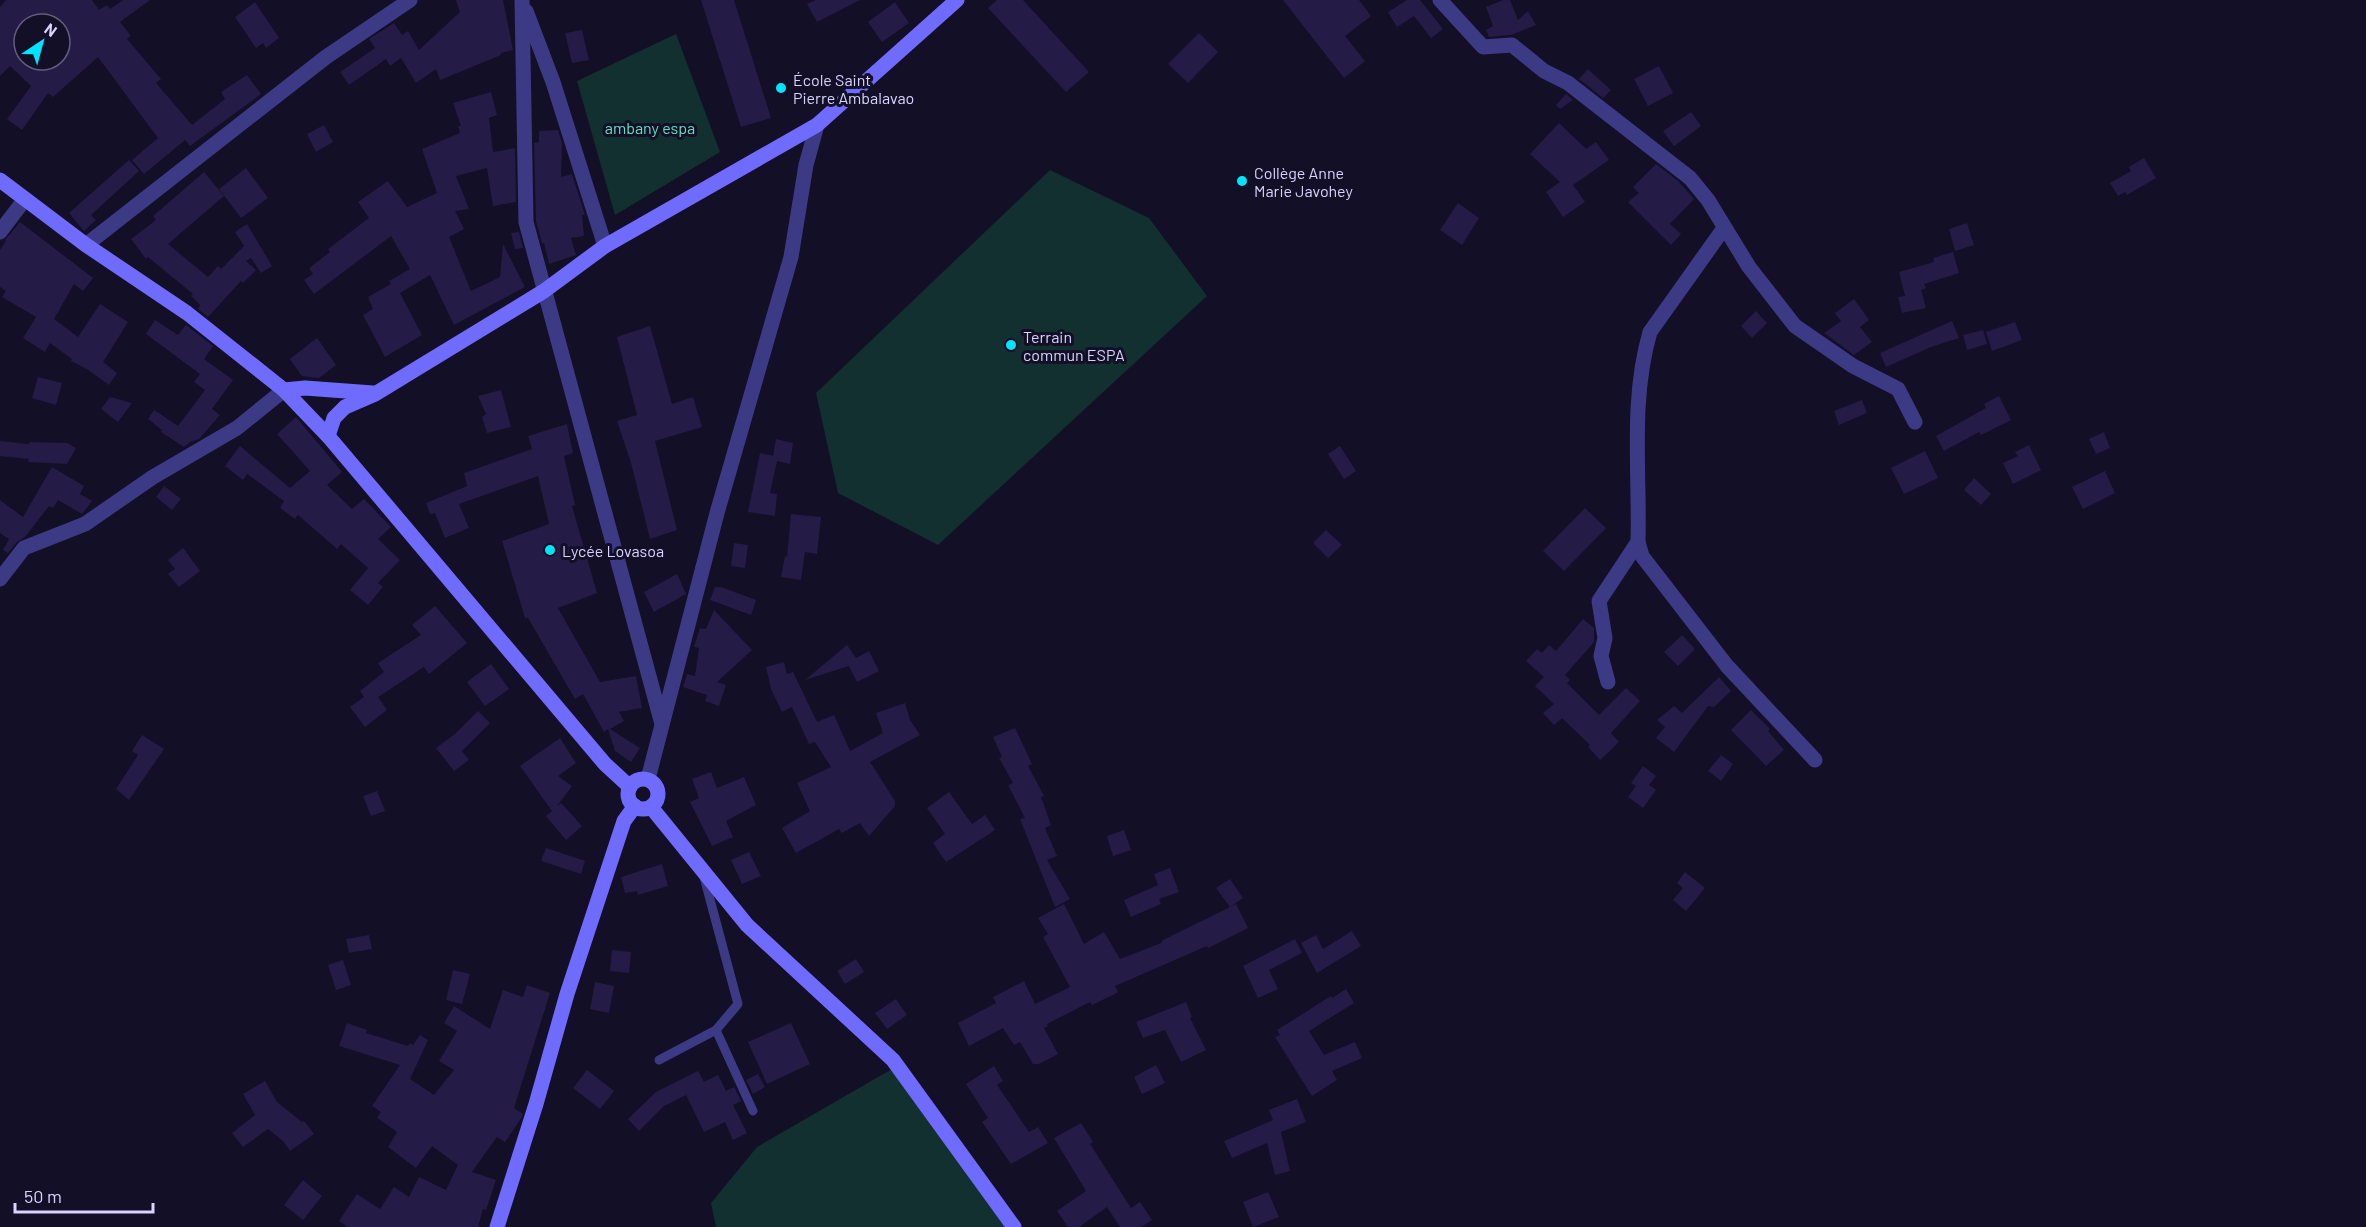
<svg xmlns="http://www.w3.org/2000/svg" width="2366" height="1227" viewBox="0 0 2366 1227" font-family="Barlow,sans-serif">
<rect width="100%" height="100%" fill="#130f26"/>
<g fill="#12302f">
<path d="M676 34 720 152 615 215 577 81Z"/>
<path d="M1050 170 1149 218 1207 296 938 545 838 493 816 393Z"/>
<path d="M892 1069 1006 1227H716L711 1203 757 1147Z"/>
</g>
<g fill="#241b47" fill-rule="evenodd">
<path d="M6 0H92L99 10 107 5 110 9 123 0H150L120 22 131 36 127 39 161 79 156 83 192 125 225 99 221 92 247 75 261 94 190 146 185 140 144 174 132 160 158 138 98 57 53 97 48 93 22 130 7 119 31 86 10 66 0 76V7ZM24 24H60V60H24Z"/>
<path d="M456 0H503L513 50 501 53V55L440 80 436 69 416 83 401 58 390 66 386 59 349 85 340 72 375 48 369 39 394 23 402 35 408 31 419 50 460 12Z"/>
<path d="M701 0H734L771 118 741 127Z"/>
<path d="M816 0H860L817 22 807 4Z"/>
<path d="M997 0H1023L1089 72 1066 92 988 8Z"/>
<path d="M1283 0H1359L1371 16 1345 36 1365 61 1344 78Z"/>
<path d="M1407 0H1420L1443 29 1431 38 1414 16 1397 27 1388 12Z"/>
<path d="M1503 0H1510L1518 20 1528 11 1536 25 1511 35 1489 37 1486 30 1493 26 1486 7Z"/>
<path d="M255 2 279 38 266 48 263 43 256 48 235 17Z"/>
<path d="M895 2 909 23 882 42 868 22Z"/>
<path d="M582 30 589 60 572 63 565 33Z"/>
<path d="M1199 33 1218 52 1188 83 1168 64Z"/>
<path d="M1659 66 1673 93 1648 106 1634 79Z"/>
<path d="M1588 69 1611 90 1603 98 1579 79Z"/>
<path d="M491 92 497 115 489 118 493 152 515 148 516 202 493 206 487 168 456 176 469 209 455 211 464 229 449 237 471 291 500 277 503 244 525 287 454 325 430 275 400 293 422 335 385 357 363 315 373 309 368 297 391 284 389 281 410 269 391 236 314 294 304 280 313 274 309 268 330 252 328 249 369 218 358 202 388 181 407 207 437 193 422 149 460 133 458 126H461L453 103Z"/>
<path d="M1566 94 1573 100 1560 109 1556 105Z"/>
<path d="M1691 112 1701 126 1674 146 1663 131Z"/>
<path d="M1559 123 1586 149 1596 142 1609 160 1573 185 1585 202 1563 217 1546 192 1560 182 1530 154Z"/>
<path d="M324 125 333 142 316 152 307 134Z"/>
<path d="M558 130 562 143 561 177 572 174 585 215H582L584 236 571 238 576 255 549 264 544 243H542L536 221 534 143 539 142V131Z"/>
<path d="M2144 158 2156 178 2127 195 2125 192 2118 196 2110 183 2131 171 2129 167Z"/>
<path d="M129 160 139 171 91 215 96 220 84 231 69 213Z"/>
<path d="M1656 164 1678 181 1694 199 1670 224 1681 234 1671 245 1628 202 1639 193 1633 187Z"/>
<path d="M246 168 268 198 241 218 219 189Z"/>
<path d="M204 172 224 196 168 244 208 277 218 266 221 269 244 246 235 232 247 224 272 266 261 273 251 258 246 261 256 270 243 283 241 281 208 317 198 309 200 305 191 296 193 294 148 257 146 259 131 239 156 220 153 216Z"/>
<path d="M1458 203 1479 218 1462 245 1440 230Z"/>
<path d="M20 222 93 278 83 291 74 284 54 319 78 337 100 304 128 322 103 362 117 373 109 385 87 369 71 361 72 359 50 343 45 352 23 338 36 317 2 297 6 291 0 287V250L6 241 5 240Z"/>
<path d="M1967 223 1974 245 1955 251 1949 229Z"/>
<path d="M519 232 523 248 515 249 511 233Z"/>
<path d="M1953 252 1959 273 1924 284 1926 288 1921 290 1926 308 1902 313 1898 297 1905 296 1899 272 1934 262 1933 258Z"/>
<path d="M1854 299 1869 320 1860 327 1872 342 1854 355 1824 333 1841 321 1835 313Z"/>
<path d="M1756 311 1767 323 1752 338 1741 326Z"/>
<path d="M155 320 178 335 186 325 213 346 204 359 233 380 212 409 220 415 199 439 190 442 184 447 161 432 162 430 148 419 154 410 178 426 205 390 194 382 200 374 146 334Z"/>
<path d="M1952 321 1959 338 1931 347 1886 367 1880 353Z"/>
<path d="M2015 322 2022 340 1992 351 1986 332Z"/>
<path d="M650 326 672 404 693 397 702 427 655 441 677 530 650 539 631 463 617 421 637 415 617 337Z"/>
<path d="M1983 330 1987 344 1967 350 1963 335Z"/>
<path d="M317 338 336 365 319 378 302 376 290 359Z"/>
<path d="M38 377 62 383 56 405 32 398Z"/>
<path d="M501 390 511 427 487 433 482 417 486 414 478 396Z"/>
<path d="M1999 396 2011 420 1981 435 1979 432 1944 451 1936 436 1986 408 1984 404Z"/>
<path d="M110 397 132 403 118 422 101 409Z"/>
<path d="M1862 400 1867 413 1839 425 1834 411Z"/>
<path d="M296 417 342 472 327 485 352 509 364 499 391 527 378 539 400 560 378 583 383 587 368 605 350 590 368 568 341 544 337 549 298 515 295 519 280 508 284 501 247 474 243 480 225 466 240 446 290 488 310 471 277 434Z"/>
<path d="M567 424 573 453 564 456 575 505 572 506 597 593 558 608 600 682 636 676 642 708 619 712 624 721 610 729 640 748 631 762 615 751 608 729 604 732 583 694 575 699 528 618H525L502 541 549 524 538 476 459 504 469 528 445 538 435 513 430 514 426 503 467 486 464 473 532 449 528 436Z"/>
<path d="M2104 432 2110 448 2096 454 2089 439Z"/>
<path d="M776 439 793 443 790 464 777 461 770 493 777 494 775 516 748 512 760 453 773 456Z"/>
<path d="M0 441 29 444V442L67 443 76 448 67 464 28 462 29 459 0 456Z"/>
<path d="M2029 445 2041 470 2013 484 2003 463 2018 456 2015 452Z"/>
<path d="M1340 446 1356 471 1344 479 1328 454Z"/>
<path d="M1925 451 1938 478 1904 494 1891 468Z"/>
<path d="M52 467 84 486 80 494 92 501 82 514 58 500 53 508 49 506 25 537 17 542 8 553 3 550 9 539 0 533V500L23 517Z"/>
<path d="M2105 471 2115 493 2083 509 2072 487Z"/>
<path d="M1974 478 1991 494 1981 505 1964 490Z"/>
<path d="M164 486 181 499 172 510 156 497Z"/>
<path d="M1585 508 1606 528 1564 571 1543 551Z"/>
<path d="M791 514 821 517 817 554 805 552 801 580 781 577 785 556 787 557Z"/>
<path d="M1326 530 1342 545 1328 558 1313 543Z"/>
<path d="M734 543 748 545 745 568 731 566Z"/>
<path d="M183 548 200 571 179 587 168 574 175 569 168 560Z"/>
<path d="M677 574 686 594 654 612 644 592Z"/>
<path d="M715 587H721L756 600 751 615 710 600Z"/>
<path d="M435 606 467 643 429 674 424 667 378 697 387 710 365 727 350 707 364 697 360 691 384 672 378 663 421 635 412 625Z"/>
<path d="M714 610 752 650 717 682 726 685 719 706 705 701 707 695 683 687 687 674 695 676 699 648 694 647 700 628 706 629Z"/>
<path d="M1583 619 1594 628V642L1565 675 1570 680 1567 683 1599 715 1626 688 1640 701 1611 733 1619 742 1600 760 1588 747 1590 745 1562 718 1554 725 1543 713 1554 704 1535 686 1544 677 1526 661 1537 649 1542 653 1549 645 1556 651Z"/>
<path d="M1682 635 1695 649 1678 666 1664 652Z"/>
<path d="M847 645 856 658 869 651 879 671 857 682 849 666 805 680Z"/>
<path d="M784 662 787 674 793 672 817 722 834 715 850 751 883 733 876 713 905 703 910 720 920 735 870 762 895 801V806L869 836 860 823 842 833 839 829 796 853 782 828 810 811 797 783 831 767 815 742 809 744 792 707 782 712 771 689 766 667Z"/>
<path d="M491 664 509 689 485 706 467 682Z"/>
<path d="M1719 677 1731 691 1714 707 1708 706 1674 752 1656 738 1665 727 1657 720 1674 706 1682 713Z"/>
<path d="M1751 710 1770 729 1768 731 1784 750 1766 766 1731 730Z"/>
<path d="M478 711 490 723 462 751 469 760 454 771 436 748 455 734Z"/>
<path d="M1015 728 1032 764 1028 766 1044 796 1041 797 1051 825 1045 828 1057 856 1047 860 1070 899 1055 907 1020 819 1025 818 1008 785 1013 783 999 758 1002 757 993 737Z"/>
<path d="M142 735 164 749 129 800 116 789 138 755 132 751Z"/>
<path d="M560 738 576 763 558 776 572 786 557 806 561 803 582 826 566 840 546 816 552 811 520 766Z"/>
<path d="M1721 755 1733 764 1721 781 1708 771Z"/>
<path d="M1643 766 1656 776 1649 785 1656 790 1643 808 1628 797 1636 786 1631 783Z"/>
<path d="M711 772 717 788 744 777 756 805 726 821 733 837 712 846 690 802 699 798 692 779Z"/>
<path d="M377 791 385 811 371 816 363 796Z"/>
<path d="M949 792 972 824 985 815 995 830 946 862 933 843 945 834 927 808Z"/>
<path d="M1124 830 1131 850 1113 856 1107 836Z"/>
<path d="M546 848 585 861 581 874 541 861Z"/>
<path d="M749 852 761 876 742 884 731 860Z"/>
<path d="M662 864 668 886 638 895 637 891 625 893 621 877Z"/>
<path d="M1170 868 1179 892 1159 899 1161 904 1131 917 1124 900 1158 885 1154 874Z"/>
<path d="M1685 872 1705 888 1686 911 1673 900 1683 888 1677 883Z"/>
<path d="M1230 879 1243 898 1230 907 1236 904 1248 928 1208 948 1207 946 1115 986 1118 992 1115 994 1092 1005 1090 1002 1047 1024 1048 1026 1044 1028 1058 1054 1039 1064H1033L1020 1042 1014 1045 1003 1028 969 1046 958 1023 996 1003 993 997 1024 981 1035 1004 1070 987 1043 937 1048 934 1038 918 1064 904 1084 944 1104 932 1120 959 1161 943 1163 940 1230 907 1216 888Z"/>
<path d="M1352 931 1361 946 1317 973 1301 943 1316 935 1323 949Z"/>
<path d="M369 935 372 949 349 953 346 939Z"/>
<path d="M1295 939 1302 953 1269 970 1278 989 1258 998 1243 966Z"/>
<path d="M612 950 631 952 629 973 610 971Z"/>
<path d="M856 959 864 972 845 984 837 971Z"/>
<path d="M343 960 351 985 336 990 328 965Z"/>
<path d="M453 970 470 974 462 1004 446 1000Z"/>
<path d="M595 982 614 986 609 1013 590 1009Z"/>
<path d="M527 985 550 993 514 1108 523 1114 522 1117 505 1142 497 1137 472 1172 496 1180 486 1210 483 1209 478 1227H348L339 1221 357 1194 380 1209 394 1187 409 1197 419 1177 446 1190 458 1165 432 1146 416 1168 388 1147 397 1132 377 1118 381 1112 372 1106 400 1065 339 1046 347 1023 367 1030 366 1033 408 1046 410 1043 413 1045 420 1035 428 1040 410 1079 434 1095 454 1070 439 1061 457 1031 444 1023 454 1006 490 1029 503 990 523 997Z"/>
<path d="M1346 989 1354 1003 1309 1031 1324 1055 1355 1042 1362 1058 1332 1071 1337 1080 1312 1096 1275 1037 1280 1035 1277 1030 1331 996 1332 998Z"/>
<path d="M896 999 907 1015 887 1029 875 1013Z"/>
<path d="M1186 1002 1192 1017 1190 1018 1206 1050 1181 1062 1165 1030 1143 1038 1136 1022Z"/>
<path d="M791 1023 810 1064 767 1084 748 1042Z"/>
<path d="M1156 1065 1165 1083 1142 1094 1134 1077Z"/>
<path d="M994 1066 1003 1081 997 1085 1029 1132 1038 1127 1048 1143 1011 1164 982 1122 988 1118 966 1084Z"/>
<path d="M587 1070 614 1091 600 1109 573 1088Z"/>
<path d="M698 1071 704 1082 718 1075 726 1091 734 1087 741 1101 733 1105 747 1133 733 1140 725 1122 704 1132 686 1095 664 1106 639 1131 628 1119 656 1092Z"/>
<path d="M758 1074 765 1087 753 1094 746 1080Z"/>
<path d="M265 1081 277 1102 302 1122 304 1121 314 1134 290 1151 283 1141 268 1129 243 1147 232 1133 255 1115 243 1094Z"/>
<path d="M1297 1099 1306 1122 1281 1132 1290 1171 1275 1175 1267 1143 1232 1158 1224 1141 1273 1120 1269 1110Z"/>
<path d="M1081 1123 1093 1142 1090 1144 1131 1208 1140 1202 1152 1220 1141 1227H1120L1107 1207 1079 1227H1068L1057 1211 1086 1191 1054 1138Z"/>
<path d="M303 1180 322 1196 303 1220 284 1205Z"/>
<path d="M1268 1192 1279 1217 1253 1227 1243 1202Z"/>
</g>
<g fill="none" stroke-linecap="round" stroke-linejoin="round">
<g stroke="#3d3a85" stroke-width="9">
<path d="M704 877 738 1004 716 1030 753 1111"/>
<path d="M659 1060 716 1030"/>
</g>
<g stroke="#3d3a85" stroke-width="15">
<path d="M522 0 526 222 662 724"/>
<path d="M1440 0 1483 47 1512 45 1544 71 1568 83 1690 178 1708 200 1749 267 1795 326 1853 366 1898 389 1915 422"/>
<path d="M526 11 553 82 605 246"/>
<path d="M1724 228 1650 332C1630 401 1640 472 1638 542L1642 556 1727 666 1815 760"/>
<path d="M0 232 25 199"/>
<path d="M86 245 326 57 410 0"/>
<path d="M0 579 24 548 85 524 153 477 237 428 284 390"/>
<path d="M1608 682 1601 656 1605 638 1599 601 1638 542"/>
<path d="M648 779 717 513 791 257 806 165 817 125"/>
</g>
<g stroke="#6f6bff" stroke-width="15">
<path d="M0 180 86 245 187 313 284 390 328 436 605 764 630 787"/>
<path d="M284 390 305 388 373 393"/>
<path d="M328 436 334 418 345 407 375 394 544 291 605 246 817 125 957 0"/>
<circle cx="643" cy="794" r="15"/>
<path d="M651 807 747 925 893 1060 1014 1227"/>
<path d="M497 1227 536 1104 567 994 624 821 635 806"/>
</g>
</g>
<g fill="#00e5ff" stroke="#130f26" stroke-width="2">
<circle cx="781" cy="88" r="6"/>
<circle cx="1242" cy="181" r="6"/>
<circle cx="1011" cy="345" r="6"/>
<circle cx="550" cy="550" r="6"/>
</g>
<g text-anchor="middle" dominant-baseline="central" stroke-width="6" stroke-linejoin="round" paint-order="stroke">
<g font-size="16" fill="#d9d4ff" stroke="#130f26" text-anchor="start">
<text x="793" y="79">École Saint<tspan x="793" dy="18">Pierre Ambalavao</tspan></text>
<text x="1254" y="172">Collège Anne<tspan x="1254" dy="18">Marie Javohey</tspan></text>
<text x="1023" y="336">Terrain<tspan x="1023" dy="18">commun ESPA</tspan></text>
<text x="562" y="550">Lycée Lovasoa</text>
</g>
<g font-size="16" fill="#5fe0c0" stroke="#130f26">
<text x="650" y="127">ambany espa</text>
</g>
</g>
<g transform="translate(42 42) rotate(36)"><circle r="28" fill="#130f26" stroke="#625e7d" stroke-width="1.5"/>
<path d="M0-4.5L10 22L0 15L-10 22Z" fill="#00e5ff"/>
<text y="-9" font-size="16" font-weight="bold" text-anchor="middle" fill="#d9d4ff">N</text>
</g>
<path d="M15 1203v9h138v-9" fill="none" stroke="#d9d4ff" stroke-width="3"/>
<text x="24" y="1203" font-size="18" fill="#d9d4ff" stroke="#130f26" stroke-width="4.5" paint-order="stroke">50 m</text>
</svg>
